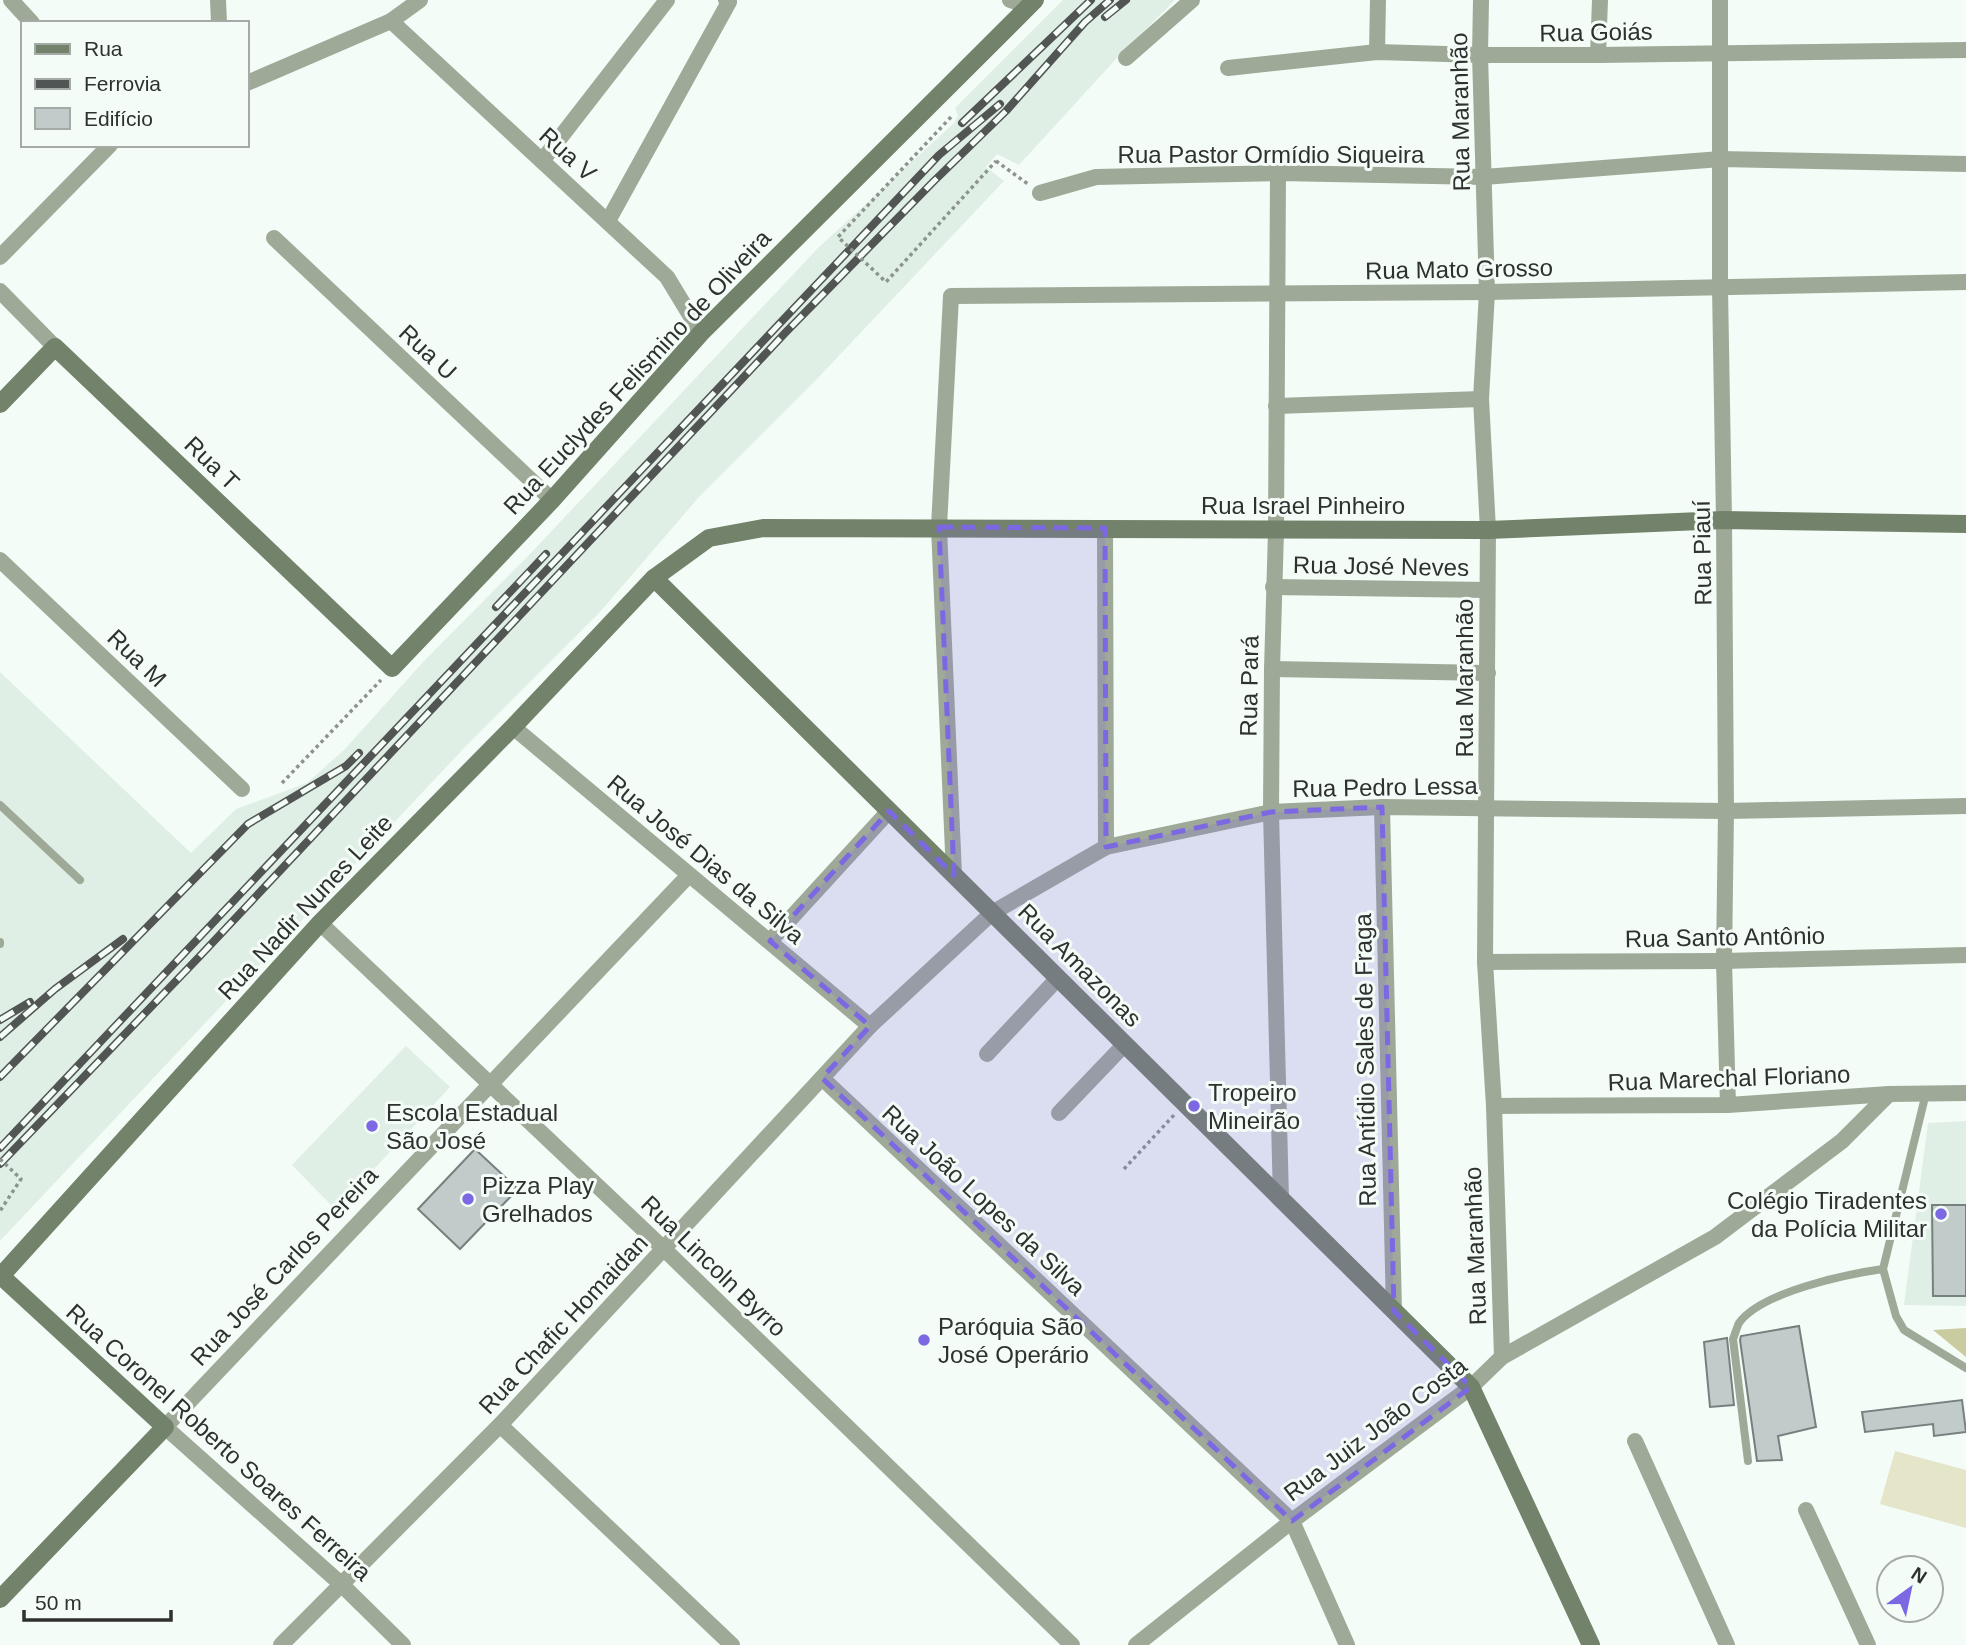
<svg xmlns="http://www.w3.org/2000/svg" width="1966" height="1645" viewBox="0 0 1966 1645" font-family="Helvetica,sans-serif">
<rect width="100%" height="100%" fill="#f3fcf6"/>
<g fill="#e0efe5">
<path d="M1063 0H1175L1116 59 1019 165 997 154 986 167 1004 181 816 380 699 497 600 612 467 745 0 1241V672L191 853 236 809 307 783 345 749 424 661 530 554 818 248 954 123 958 116 955 108Z"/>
<path d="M406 1046 450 1087 336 1210 292 1165Z"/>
<path d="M1966 1121V1306L1904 1305 1928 1123Z"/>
</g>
<path fill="#e5e5c9" d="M1895 1451 1966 1470V1528L1880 1504Z"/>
<path fill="#cbcba0" d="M1966 1328V1357L1933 1330Z"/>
<g fill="#c1cbca" stroke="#76807e" stroke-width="2">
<path d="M475 1149 518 1189 460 1249 418 1209Z"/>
<path d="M1932 1205H1966V1296H1933Z"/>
<path d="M1799 1326 1816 1427 1778 1436 1782 1460 1757 1461 1740 1340 1741 1336Z"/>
<path d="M1727 1338 1734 1405 1710 1407 1704 1342Z"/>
<path d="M1962 1400 1966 1432 1934 1436 1933 1424 1865 1432 1862 1412Z"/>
</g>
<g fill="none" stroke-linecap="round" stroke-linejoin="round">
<g stroke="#8d938f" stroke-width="3.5" stroke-dasharray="3.5 3.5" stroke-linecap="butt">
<path d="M996 161 1028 184"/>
<path d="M282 783 381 680"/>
<path d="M1124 1169 1174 1115"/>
</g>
<g stroke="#9fa998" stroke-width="8">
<path d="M0 805 80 880"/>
<path d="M0 942V944"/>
<path d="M1883 1269 1896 1316 1904 1330 1966 1368"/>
<path d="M1748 1461 1733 1339C1735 1334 1737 1327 1739 1323 1761 1292 1847 1274 1883 1269L1926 1093"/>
</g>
<g stroke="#9fa998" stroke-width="16">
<path d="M11 0 32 23"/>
<path d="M218 0 219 23"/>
<path d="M1010 0 1028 6"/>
<path d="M1481 0 1480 55 1487 292 1481 399 1488 530 1485 962 1494 1106 1502 1357"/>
<path d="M1720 0V288L1724 520 1726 811 1724 961 1728 1105"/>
<path d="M391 21 667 277 701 333"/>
<path d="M1377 52 1378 0"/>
<path d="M1598 55 1600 0"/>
<path d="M1126 58 1192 0"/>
<path d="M1228 68 1377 52 1480 55H1598L1966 50"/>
<path d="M247 83 391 21 420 0"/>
<path d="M542 161 667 0"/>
<path d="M1278 173 1276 531 1272 669 1271 812 1281 1199"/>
<path d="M1040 193 1096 177 1278 173 1484 177 1721 159 1966 164"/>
<path d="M608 221 729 2 726 0"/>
<path d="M274 238 552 500"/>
<path d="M0 257 110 145"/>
<path d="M0 291 55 347"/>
<path d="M1276 406 1481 399"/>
<path d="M1105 528 1106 847"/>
<path d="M0 560 242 789"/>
<path d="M1273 587 1487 590"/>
<path d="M1272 669 1488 673"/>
<path d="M513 727 870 1026"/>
<path d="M1382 807 1394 1311"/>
<path d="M954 875 939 527 951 296 1487 292 1966 282"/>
<path d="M320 923 664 1249 1072 1645"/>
<path d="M770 941 889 811"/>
<path d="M1485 962 1724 961 1966 955"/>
<path d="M987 1054 1058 978"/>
<path d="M822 1078 1292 1521 1347 1645"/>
<path d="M1494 1106 1728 1105 1889 1094 1966 1093"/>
<path d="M1059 1113 1125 1044"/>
<path d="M500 1425 732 1645"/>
<path d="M1635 1441 1727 1645"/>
<path d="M1806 1510 1868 1645"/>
<path d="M281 1645 500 1425 870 1026 992 913 1106 847 1271 812 1382 807 1726 811 1966 806"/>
<path d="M403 1645 341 1584 165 1427 689 875"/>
<path d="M1136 1645 1292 1521 1471 1387 1502 1357 1715 1237 1842 1141 1889 1094"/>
</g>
<g stroke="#73826a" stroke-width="18">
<path d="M0 404 55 347 392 668 552 500 701 333 1035 0"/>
<path d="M654 578 1471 1387 1591 1645"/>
<path d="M0 1277 320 923 513 727 654 578 709 538 763 528 1488 530 1724 520 1966 524"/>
<path d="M0 1599 165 1427 1 1276"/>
</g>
<defs>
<g id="rail">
<path d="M1105 17 1126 0"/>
<path d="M962 123 1091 0"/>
<path d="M496 607 546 554"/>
<path d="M0 1020 30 1002"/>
<path d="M0 1037 55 989 123 939"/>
<path d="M0 1077 248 824 346 766 359 753"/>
<path d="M0 1148 939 155 1000 104"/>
<path d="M0 1164 199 957 786 332 934 181 1006 111 1085 22 1110 0"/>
</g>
</defs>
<use href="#rail" stroke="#515553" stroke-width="8"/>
<use href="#rail" stroke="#f3fcf6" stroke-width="5" stroke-dasharray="16" stroke-linecap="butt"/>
<g stroke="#8d938f" stroke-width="3.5" stroke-dasharray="3.5 3.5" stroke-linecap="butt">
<path d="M951 117 838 237 886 282 996 161"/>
<path d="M0 1159 21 1179 0 1211"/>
</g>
</g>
<path fill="#7d68e3" fill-opacity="0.2" stroke="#7d68e3" stroke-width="5" stroke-dasharray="14 9" stroke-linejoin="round" d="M939 527 1105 528 1106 847 1271 812 1382 807 1394 1311 1471 1387 1292 1521 822 1078 870 1026 770 941 889 811 954 875Z"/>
<g fill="#7d68e3" stroke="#f3fcf6" stroke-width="2.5">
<circle cx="1194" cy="1106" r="7"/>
<circle cx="372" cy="1126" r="7"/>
<circle cx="468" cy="1199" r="7"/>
<circle cx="1941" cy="1214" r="7"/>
<circle cx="924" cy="1340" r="7"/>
</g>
<g text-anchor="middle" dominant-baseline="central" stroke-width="6" stroke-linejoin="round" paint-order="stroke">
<g font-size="24" fill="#2e312f" stroke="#f3fcf6">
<text transform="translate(1596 32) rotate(-1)">Rua Goiás</text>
<text transform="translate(1460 112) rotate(-91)">Rua Maranhão</text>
<text transform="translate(568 154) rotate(42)">Rua V</text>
<text x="1271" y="154">Rua Pastor Ormídio Siqueira</text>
<text transform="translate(1459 269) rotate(-1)">Rua Mato Grosso</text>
<text transform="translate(428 352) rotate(43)">Rua U</text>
<text transform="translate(637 372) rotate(-47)">Rua Euclydes Felismino de Oliveira</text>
<text transform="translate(212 463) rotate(44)">Rua T</text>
<text x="1303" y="505">Rua Israel Pinheiro</text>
<text transform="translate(1702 553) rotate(-91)">Rua Piauí</text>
<text transform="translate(1381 566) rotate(1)">Rua José Neves</text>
<text transform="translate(137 658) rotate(44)">Rua M</text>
<text transform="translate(1464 678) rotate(-90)">Rua Maranhão</text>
<text transform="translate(1249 686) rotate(-89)">Rua Pará</text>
<text transform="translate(1385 787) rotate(-1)">Rua Pedro Lessa</text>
<text transform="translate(706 859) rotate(40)">Rua José Dias da Silva</text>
<text transform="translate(305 907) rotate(-47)">Rua Nadir Nunes Leite</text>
<text transform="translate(1725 937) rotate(-1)">Rua Santo Antônio</text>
<text transform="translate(1080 965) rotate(45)">Rua Amazonas</text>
<text transform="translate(1365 1060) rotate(-91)">Rua Antídio Sales de Fraga</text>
<text transform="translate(1729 1078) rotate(-2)">Rua Marechal Floriano</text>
<text transform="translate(984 1200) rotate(43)">Rua João Lopes da Silva</text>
<text transform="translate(1475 1246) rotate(-92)">Rua Maranhão</text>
<text transform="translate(284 1266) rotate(-47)">Rua José Carlos Pereira</text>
<text transform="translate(714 1266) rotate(44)">Rua Lincoln Byrro</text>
<text transform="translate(563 1324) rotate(-47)">Rua Chafic Homaidan</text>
<text transform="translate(1375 1429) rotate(-37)">Rua Juiz João Costa</text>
<text transform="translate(219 1442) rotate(42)">Rua Coronel Roberto Soares Ferreira</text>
</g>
<g font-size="24" fill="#2e312f" stroke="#f3fcf6" text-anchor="start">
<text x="1208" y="1092">Tropeiro<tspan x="1208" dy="28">Mineirão</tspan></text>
<text x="386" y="1112">Escola Estadual<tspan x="386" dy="28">São José</tspan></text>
<text x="482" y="1185">Pizza Play<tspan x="482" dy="28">Grelhados</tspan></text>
<text x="1927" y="1200" text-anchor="end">Colégio Tiradentes<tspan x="1927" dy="28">da Polícia Militar</tspan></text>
<text x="938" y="1326">Paróquia São<tspan x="938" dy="28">José Operário</tspan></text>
</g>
</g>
<rect x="21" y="21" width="228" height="126" fill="#f3fcf6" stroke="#a4aba6" stroke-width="2"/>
<rect x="35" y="44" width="35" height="10" fill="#73826a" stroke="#a4aba6" stroke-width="2"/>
<text x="84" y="56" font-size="21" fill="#2e312f">Rua</text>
<rect x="35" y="79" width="35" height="10" fill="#515553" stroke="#a4aba6" stroke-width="2"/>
<text x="84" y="91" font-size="21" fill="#2e312f">Ferrovia</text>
<rect x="35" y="108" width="35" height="21" fill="#c1cbca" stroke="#a4aba6" stroke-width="2"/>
<text x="84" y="126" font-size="21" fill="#2e312f">Edifício</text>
<g transform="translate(1910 1589) rotate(33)"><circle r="33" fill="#f3fcf6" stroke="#a4aba6" stroke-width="2"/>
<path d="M0-5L12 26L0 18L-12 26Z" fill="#7d68e3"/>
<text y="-10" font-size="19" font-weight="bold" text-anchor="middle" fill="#2e312f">N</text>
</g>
<path d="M24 1610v10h147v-10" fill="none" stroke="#2e312f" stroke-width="3.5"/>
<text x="35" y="1610" font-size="21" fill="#2e312f" stroke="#f3fcf6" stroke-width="5" paint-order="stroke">50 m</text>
</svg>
